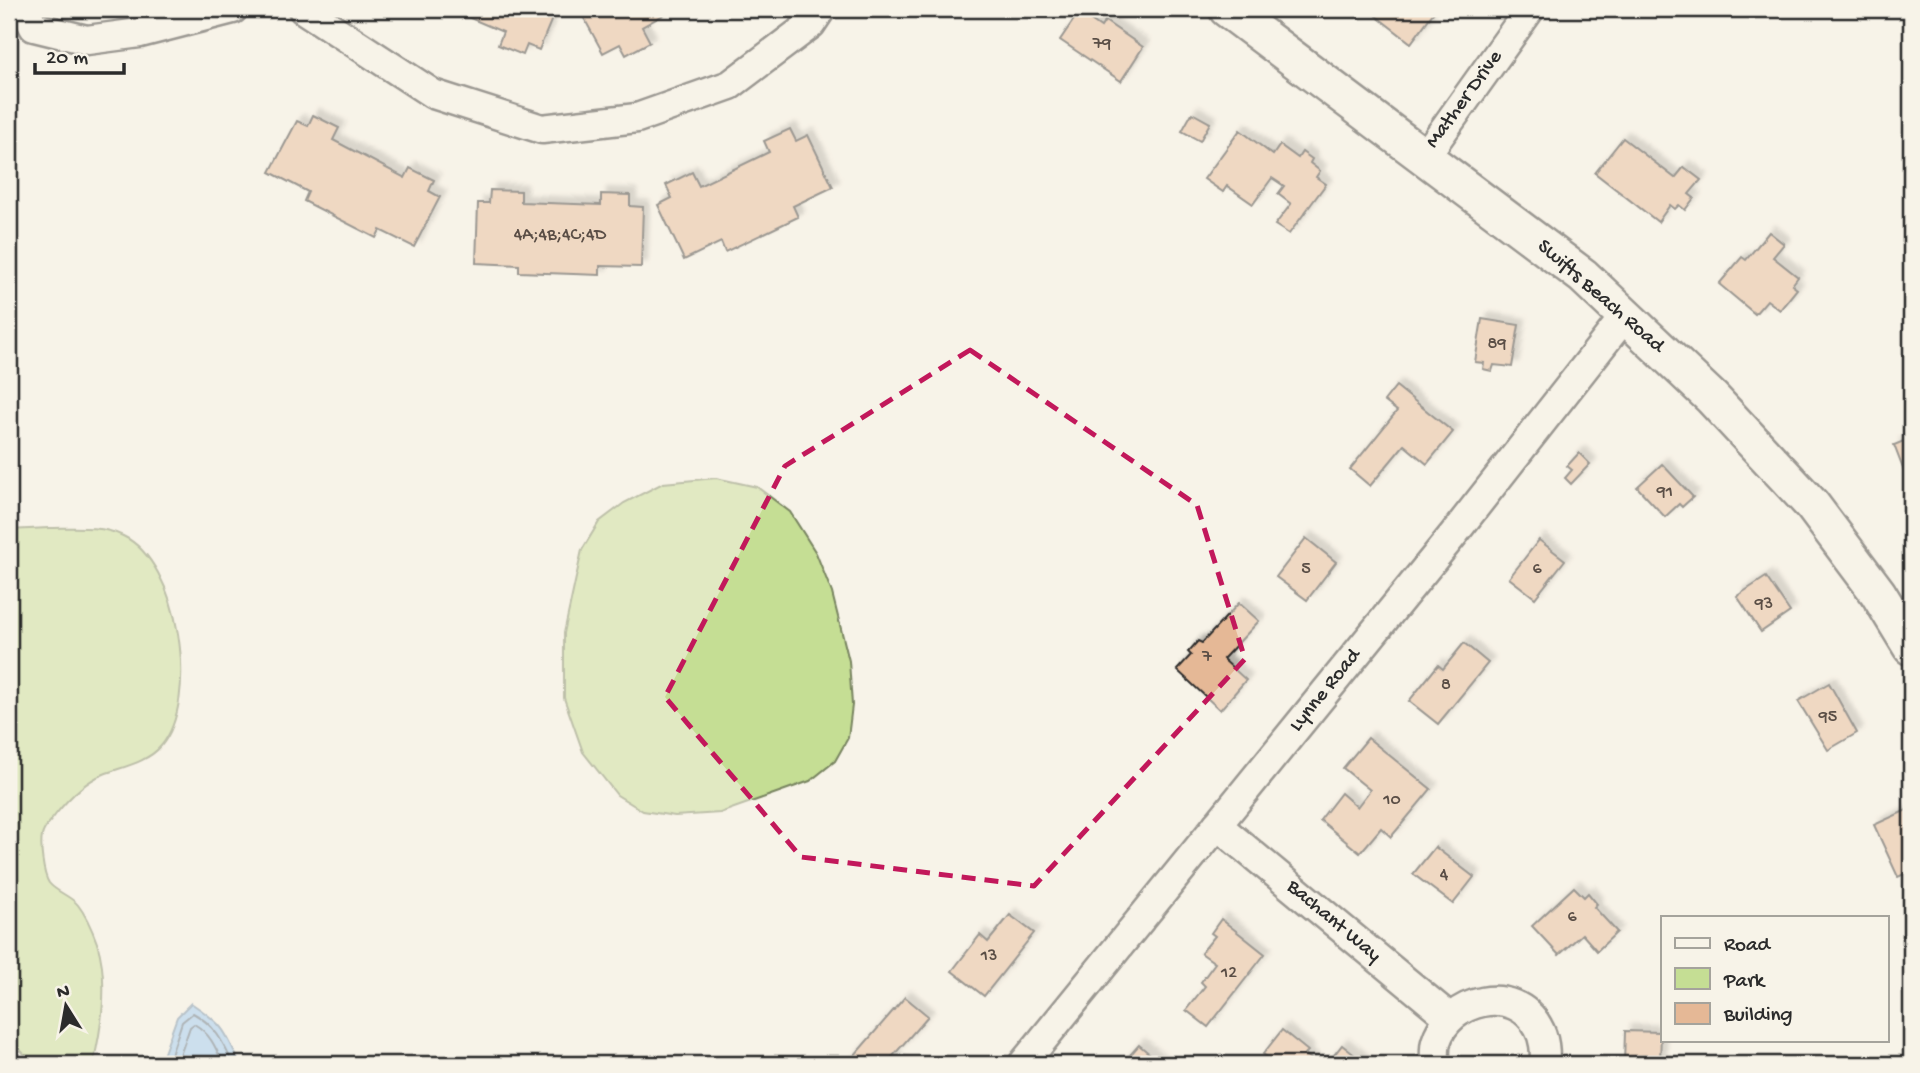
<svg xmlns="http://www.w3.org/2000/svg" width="1920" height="1073" viewBox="0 0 1920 1073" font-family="'Gochi Hand',sans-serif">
<defs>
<filter id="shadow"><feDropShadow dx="6" dy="-6" stdDeviation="2" flood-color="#0004"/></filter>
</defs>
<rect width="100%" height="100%" fill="#f7f3e8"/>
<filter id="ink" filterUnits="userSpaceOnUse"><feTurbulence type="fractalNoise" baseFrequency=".0143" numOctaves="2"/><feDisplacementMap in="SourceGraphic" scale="14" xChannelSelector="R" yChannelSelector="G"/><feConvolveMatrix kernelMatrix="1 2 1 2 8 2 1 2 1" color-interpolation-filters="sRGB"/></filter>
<g filter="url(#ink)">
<g fill="#c5de94" stroke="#788460" stroke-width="2">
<path d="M716 478 757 487 790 512 816 553 832 593 849 661 852 705 848 738 835 761 810 781 768 796 720 813 675 816 643 811 617 795 583 752 564 698V633L582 550 599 522 624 503 663 483Z"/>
<path d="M49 528C73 528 101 525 123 536 180 563 200 700 161 746 148 762 122 767 104 774 86 781 68 799 56 814 52 820 43 828 42 836 40 846 43 874 49 883 56 892 71 896 78 905 86 915 93 932 97 943 109 981 102 1027 93 1064H30C27 1052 13 1047 9 1035V530Z"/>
</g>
<path fill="#97c7f3" stroke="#6c89a3" stroke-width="2" d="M191 1003C221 1023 225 1029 239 1062L261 1060 278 1064H160L177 1017Z"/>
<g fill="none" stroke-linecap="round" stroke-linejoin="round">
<g stroke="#56697b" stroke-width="2">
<path d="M168 1064 182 1022 193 1013C215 1025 223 1042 233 1064"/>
<path d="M177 1064 190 1027 194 1024C210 1033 216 1048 223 1064"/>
</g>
</g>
<g fill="#e5b896" stroke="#2b2b2b" stroke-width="2" filter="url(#shadow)">
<path d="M449 9H556L539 50 527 45 523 55 498 45 503 32Z"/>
<path d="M579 9H674L642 27 650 42 626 55 620 44 603 53Z"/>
<path d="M1381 9H1436L1411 43 1376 16Z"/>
<path d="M1079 12 1101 27 1105 21 1143 47 1121 81 1060 40Z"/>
<path d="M1192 113 1210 123 1200 141 1182 131Z"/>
<path d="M313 115 339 128 333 140 405 178 410 168 434 180 429 191 440 197 414 247 380 230 376 238 304 201 308 192 270 172 297 121 308 126Z"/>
<path d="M790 129 796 141 808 135 833 187 793 206 798 217 725 252 721 242 684 260 658 205 672 198 666 185 692 172 699 186 769 152 764 141Z"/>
<path d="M1240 130 1273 155 1280 145 1298 158 1302 152 1312 159 1310 163 1320 171 1316 177 1326 184 1289 234 1275 225 1291 204 1278 194 1284 186 1272 178 1253 204 1227 186 1223 192 1204 179Z"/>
<path d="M1623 138 1675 178 1684 167 1701 180 1689 194 1694 198 1685 210 1679 205 1675 209 1670 205 1658 222 1595 173Z"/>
<path d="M490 190 521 191V202L601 205V194L630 195V206L643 207 641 267 600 266V275L519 272V265L476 263 478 203H489Z"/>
<path d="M1769 232 1784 244 1773 257 1798 277 1792 285 1797 289 1780 310 1767 300 1755 314 1719 284 1742 257 1746 260Z"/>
<path d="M1482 319 1519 325 1512 367 1494 365 1492 371 1483 369 1484 363 1475 362Z"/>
<path d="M1396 386 1453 432 1427 464 1404 445 1370 486 1350 469 1397 411 1384 401Z"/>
<path d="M1911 438V478L1907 479 1894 445Z"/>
<path d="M1579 453 1590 464 1571 484 1565 478 1572 470 1567 466Z"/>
<path d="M1662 464 1693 497 1682 507 1679 504 1665 517 1637 487Z"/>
<path d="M1306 538 1336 562 1307 600 1276 577Z"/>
<path d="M1539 540 1565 560 1535 598 1509 578Z"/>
<path d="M1766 577 1790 612 1761 632 1737 596Z"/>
<path d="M1239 603 1259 621 1223 659 1246 680 1220 710 1177 670 1191 655 1188 652 1198 641 1202 643Z"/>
<path d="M1464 643 1488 663 1438 724 1409 701 1438 665 1443 669Z"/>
<path d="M1829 683 1857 733 1828 750 1798 701Z"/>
<path d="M1368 738 1431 789 1391 837 1381 828 1360 853 1320 820 1341 793 1357 807 1370 790 1343 768Z"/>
<path d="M1911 808V871L1898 877 1874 825Z"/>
<path d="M1435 847 1474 877 1453 904 1413 874Z"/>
<path d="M1574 887 1584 897 1588 893 1597 904 1594 907 1617 932 1597 951 1582 934 1559 955 1532 926Z"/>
<path d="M1010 915 1034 933 984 996 952 971 980 935 988 942Z"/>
<path d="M1221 919 1265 954 1208 1027 1186 1010 1205 986 1201 982 1215 963 1201 953 1215 936 1211 933Z"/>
<path d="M905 997 928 1016 892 1057 901 1064H847Z"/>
<path d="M1282 1030 1308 1051 1305 1054 1317 1064H1276L1263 1054Z"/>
<path d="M1625 1031 1661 1032 1660 1064H1624Z"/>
<path d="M1139 1045 1162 1064H1122Z"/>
<path d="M1342 1045 1366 1064H1327Z"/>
</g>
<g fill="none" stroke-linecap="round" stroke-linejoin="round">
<defs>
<g id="minor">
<path d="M25 9 34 27 87 40 140 33 233 9"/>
<path d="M303 9 433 94 542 129 637 118 730 85 811 24 821 9"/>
<path d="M1425 156 1530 9"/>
<path d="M1217 825 1450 1018"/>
<path d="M1023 1064 1453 535 1625 316"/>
<path d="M1435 1064C1435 1057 1434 1049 1436 1042 1449 999 1514 983 1538 1027 1545 1039 1545 1051 1545 1064"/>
</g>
<path id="tertiary" d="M1227 9 1583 276 1712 398 1812 505 1878 593 1911 647"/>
</defs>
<use href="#minor" stroke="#2b2b2b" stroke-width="33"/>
<use href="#tertiary" stroke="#2b2b2b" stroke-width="40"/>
<use href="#minor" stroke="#f7f3e8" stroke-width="28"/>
<use href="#tertiary" stroke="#f7f3e8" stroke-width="35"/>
</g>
</g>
<path d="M0 0H1920V1073H0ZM970 350 1197 505 1245 659 1034 886 801 857 665 697 785 466Z" fill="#f7f3e8" fill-opacity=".55" fill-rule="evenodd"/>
<path fill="none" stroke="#c2185b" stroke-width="5" stroke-dasharray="14 9" stroke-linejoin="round" d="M970 350 1197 505 1245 659 1034 886 801 857 665 697 785 466Z"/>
<g text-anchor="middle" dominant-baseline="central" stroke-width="5" stroke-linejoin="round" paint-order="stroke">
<g font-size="18" fill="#5a4e46">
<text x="1102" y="44">79</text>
<text x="560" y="235">4A;4B;4C;4D</text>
<text x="1497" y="344">89</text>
<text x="1665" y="492">91</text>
<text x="1306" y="569">5</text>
<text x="1537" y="569">6</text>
<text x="1764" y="604">93</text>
<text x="1207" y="657">7</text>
<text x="1446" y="685">8</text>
<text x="1828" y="717">95</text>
<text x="1392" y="800">10</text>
<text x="1444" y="875">4</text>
<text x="1572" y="917">6</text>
<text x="989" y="956">13</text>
<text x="1229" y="973">12</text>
</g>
<g font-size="21" fill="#2b2b2b" stroke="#f7f3e8">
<text transform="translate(1465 100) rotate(-54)">Mather Drive</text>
<text transform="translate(1600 297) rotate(41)">Swifts Beach Road</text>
<text transform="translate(1326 691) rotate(-51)">Lynne Road</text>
<text transform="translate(1333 922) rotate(40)">Bachant Way</text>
</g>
</g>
<rect width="1920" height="1073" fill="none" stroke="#f7f3e8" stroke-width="35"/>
<rect x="18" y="18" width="1885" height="1038" fill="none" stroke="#2b2b2b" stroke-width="2.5" filter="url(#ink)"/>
<rect x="1661" y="916" width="228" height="126" fill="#f7f3e8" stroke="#a5a39c" stroke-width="2"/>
<rect x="1675" y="938" width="35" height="10" fill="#f7f3e8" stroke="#a5a39c" stroke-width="2"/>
<text x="1724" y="950" font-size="21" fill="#2b2b2b">Road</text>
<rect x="1675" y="968" width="35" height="21" fill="#c5de94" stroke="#a5a39c" stroke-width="2"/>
<text x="1724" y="986" font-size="21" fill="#2b2b2b">Park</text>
<rect x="1675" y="1003" width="35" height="21" fill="#e5b896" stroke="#a5a39c" stroke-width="2"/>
<text x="1724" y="1020" font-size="21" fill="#2b2b2b">Building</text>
<g transform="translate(66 1006) rotate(349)" stroke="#f7f3e8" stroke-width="5" paint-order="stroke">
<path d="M0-5L12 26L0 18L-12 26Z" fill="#2b2b2b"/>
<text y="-10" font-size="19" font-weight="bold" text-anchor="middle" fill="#2b2b2b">N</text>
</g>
<path d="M35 63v10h89v-10" fill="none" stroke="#2b2b2b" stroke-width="3.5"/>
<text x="46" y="63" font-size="21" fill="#2b2b2b" stroke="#f7f3e8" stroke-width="5" paint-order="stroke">20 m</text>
</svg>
